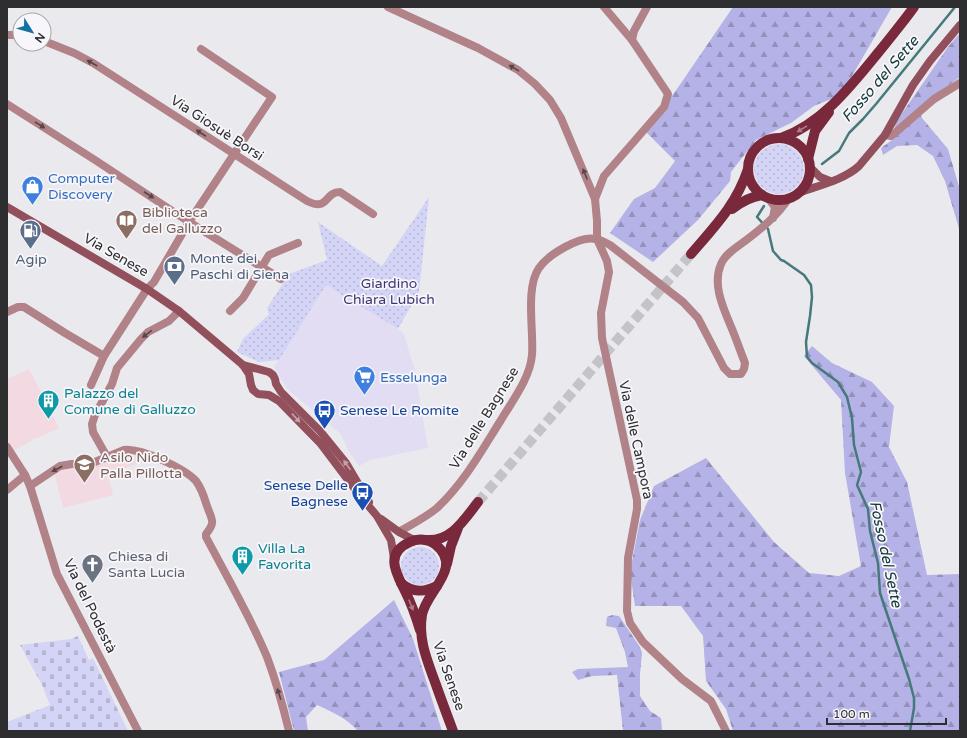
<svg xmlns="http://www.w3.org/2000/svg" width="967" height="738" viewBox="0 0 967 738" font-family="'Varela Round',sans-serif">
<defs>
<pattern id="grass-dots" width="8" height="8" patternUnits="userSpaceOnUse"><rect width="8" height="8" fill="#d4d4f6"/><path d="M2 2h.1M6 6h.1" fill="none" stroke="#b6b6d3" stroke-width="1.8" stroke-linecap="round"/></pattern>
<pattern id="forest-firs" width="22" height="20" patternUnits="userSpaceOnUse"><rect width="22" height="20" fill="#b4b2e6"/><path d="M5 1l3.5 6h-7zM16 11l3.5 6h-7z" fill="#9391bb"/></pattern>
<pattern id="cemetery-stones" width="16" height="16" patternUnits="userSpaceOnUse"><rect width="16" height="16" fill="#d4d4f6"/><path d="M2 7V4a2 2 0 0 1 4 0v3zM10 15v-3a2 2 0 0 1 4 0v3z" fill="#b6b6d3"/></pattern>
</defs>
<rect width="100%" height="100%" fill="#eaeaee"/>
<path fill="#e2ddf2" d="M326 285 377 315 404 334 415 371 428 448 370 460 359 466 348 450 341 434 287 389 274 367Z"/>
<g fill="#f2d9e2">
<path d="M29 369 59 428 38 438H36L13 451 7 440V379Z"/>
<path d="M124 453 148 456 145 461 108 475 113 495 63 508 54 472 67 467Z"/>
</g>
<g fill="url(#grass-dots)">
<circle cx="779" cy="169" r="25"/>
<path d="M429 197 419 292 398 329 326 285 279 360 259 362 237 352 243 339 269 314 267 308 289 274 327 260 318 222 382 266Z"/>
<circle cx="420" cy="566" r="19"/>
</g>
<g fill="url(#forest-firs)">
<path d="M733 7H892L841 95 814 106 791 123 756 140 731 172 730 181 698 220 653 262 610 233 634 199 655 188 675 161 646 132 679 86Z"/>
<path d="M960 33V77L919 108 922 118 948 149 960 190V232L945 181 933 156 917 145 897 146 883 155 881 148 892 140 896 122 948 47Z"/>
<path d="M812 346 832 363 872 382 894 406 889 447 907 482 927 575 960 574V731H733L726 709 706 681 703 636 681 606H635L630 572 640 520 654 486 706 458 774 542 809 573 839 576 861 566 845 473 841 400 804 356Z"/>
<path d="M394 600 413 639 442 731H358C347 718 332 712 317 705L306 717 308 731H294L279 672 324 660Z"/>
<path d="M612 615 619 616 640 647 642 653 640 674V696L650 711 661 718 662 731H623L617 675 592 676 578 680 572 672 578 669 628 667 625 652 616 628 606 626 607 617Z"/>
</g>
<path fill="url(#cemetery-stones)" d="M78 636 89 660 93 658 128 731H7V722L50 705 42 685 20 645 71 639Z"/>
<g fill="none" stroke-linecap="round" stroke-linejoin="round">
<g stroke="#46797c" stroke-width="2.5">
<path d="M822 164 839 151 849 133 863 119 876 104 955 7"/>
<path d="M764 206 757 217 768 229 773 251 781 260 784 261 804 275 811 285 812 297 810 316 806 342 807 357 812 363 838 382 847 397 852 418 854 445 861 472 857 485 868 509 870 531 878 563 880 593 909 679 914 698V708L910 731"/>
</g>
<path stroke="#c4c4c8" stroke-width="10" stroke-dasharray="10 5" stroke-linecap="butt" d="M478 502 691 254"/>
<g stroke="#b28289" stroke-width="8">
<path d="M388 7 478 48 518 70 535 84 550 100 561 118 595 199 597 221V239L607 261 609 272 601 313 602 338 637 500V509L628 558 627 611 630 623 643 642 682 679 711 701 726 731"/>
<path d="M604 7 632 40"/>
<path d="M7 35H20"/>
<path d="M44 41 74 53 93 63 307 201C329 212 324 192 340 192L373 214"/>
<path d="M7 104 95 160 189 222 281 279"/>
<path d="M885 135 891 136 896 132 934 99 960 83"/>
<path d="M768 198 775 207 773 218"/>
<path d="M595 199 604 176 664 107 668 94 632 40 634 31 647 7"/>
<path d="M230 311 243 298 269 255 298 243"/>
<path d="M7 312 18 307H24L65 333 104 356"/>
<path d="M91 385 104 356 147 289 154 282 189 222 272 97 201 49"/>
<path d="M7 447 25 475 30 486 57 574 138 731"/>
<path d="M107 457 93 432 92 424 95 415 112 384 117 368 141 339 148 332 169 321 179 311"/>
<path d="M30 486 60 466 72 464H90L124 450C141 448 184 468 196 481 202 489 204 497 207 506 212 520 216 522 206 534V537C227 577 250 616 267 657 276 681 283 706 289 731"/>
<path d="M7 490 25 475"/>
<path d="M399 532C412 524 425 518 437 508 464 483 482 450 501 420 513 400 530 378 532 355 534 331 525 288 539 268 548 255 580 235 596 239 601 240 606 243 610 245L683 302 698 318 724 368 730 374H741L744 369 745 363C741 353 738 344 734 334 726 313 711 287 721 264 725 254 737 247 745 241 762 228 777 216 789 198"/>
</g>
<g stroke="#924f5c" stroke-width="8">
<path d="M810 167 820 177 830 181"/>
<path d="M798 193C817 186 844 180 859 166L885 135 913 85 930 61 960 25"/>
<path d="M7 207 147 289 179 311 243 365 249 374 251 385 253 390 258 394 269 395 279 401 321 444 361 497 377 516 391 540 394 558"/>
<path d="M243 365 269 372 273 375 275 379 276 384 281 392 320 431 346 463 369 502"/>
<path d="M381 519 399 532 414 540"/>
</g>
<g stroke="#7a293c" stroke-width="10">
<path d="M781 138C824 123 854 82 882 48 893 34 904 21 914 7"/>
<circle cx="779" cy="169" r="31"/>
<path d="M808 159 815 131 829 112"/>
<path d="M732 209C742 201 750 197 762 195"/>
<path d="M691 254C715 226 736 205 748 169"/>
<path d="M426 540C451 542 464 520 478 502"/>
<path d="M447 564 451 546 458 528"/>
<path d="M401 583C411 592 424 593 437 586"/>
<path d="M420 630C416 617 412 605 406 593 397 574 383 554 410 542 418 538 429 539 436 545 464 568 426 591 422 615 418 639 427 660 435 682 441 699 447 715 453 731"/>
</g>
</g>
<defs><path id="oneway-solid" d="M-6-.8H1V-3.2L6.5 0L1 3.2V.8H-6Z"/></defs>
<g fill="#56474b">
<use href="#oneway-solid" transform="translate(92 63) rotate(-150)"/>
<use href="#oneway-solid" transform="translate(514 68) rotate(-149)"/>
<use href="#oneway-solid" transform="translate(40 125) rotate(32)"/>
<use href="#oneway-solid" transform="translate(201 133) rotate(-147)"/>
<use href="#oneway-solid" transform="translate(585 174) rotate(-112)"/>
<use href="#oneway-solid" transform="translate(149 195) rotate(33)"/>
<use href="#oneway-solid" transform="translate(147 334) rotate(143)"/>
<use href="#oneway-solid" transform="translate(57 469) rotate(152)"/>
<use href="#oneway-solid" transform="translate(279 694) rotate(-108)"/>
</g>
<g fill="#ac7b88">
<use href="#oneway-solid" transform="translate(802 129) rotate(149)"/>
<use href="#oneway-solid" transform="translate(411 605) rotate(68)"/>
</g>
<g fill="#c4a3ac">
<use href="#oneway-solid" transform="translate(296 418) rotate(47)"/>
<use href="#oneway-solid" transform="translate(347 465) rotate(-125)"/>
</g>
<defs>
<symbol id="shop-pin" viewBox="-11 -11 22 30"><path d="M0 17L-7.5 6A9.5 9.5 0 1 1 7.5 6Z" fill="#3f7fe0" stroke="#f7f7fb"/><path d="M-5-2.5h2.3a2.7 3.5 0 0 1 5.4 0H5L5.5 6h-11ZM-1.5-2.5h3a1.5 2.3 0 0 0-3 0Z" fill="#fff"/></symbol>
<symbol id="library-pin" viewBox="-11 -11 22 30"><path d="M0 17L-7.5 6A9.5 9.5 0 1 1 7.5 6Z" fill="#8d6e63" stroke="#f7f7fb"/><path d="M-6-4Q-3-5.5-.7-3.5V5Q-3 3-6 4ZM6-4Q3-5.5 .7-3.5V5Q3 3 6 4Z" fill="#fff"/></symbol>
<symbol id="fuel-pin" viewBox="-11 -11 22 30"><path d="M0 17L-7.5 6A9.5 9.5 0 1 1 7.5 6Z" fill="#5c6f8a" stroke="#f7f7fb"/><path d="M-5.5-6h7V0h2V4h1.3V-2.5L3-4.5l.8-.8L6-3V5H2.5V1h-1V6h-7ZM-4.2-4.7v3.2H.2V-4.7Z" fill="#fff"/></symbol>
<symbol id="bank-pin" viewBox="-11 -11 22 30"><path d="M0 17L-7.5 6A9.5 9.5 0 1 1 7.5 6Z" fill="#5c6f8a" stroke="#f7f7fb"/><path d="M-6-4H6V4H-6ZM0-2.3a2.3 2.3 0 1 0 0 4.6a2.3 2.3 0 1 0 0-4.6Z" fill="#fff"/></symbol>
<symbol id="supermarket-pin" viewBox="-11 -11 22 30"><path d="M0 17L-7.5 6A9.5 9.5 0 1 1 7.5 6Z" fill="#3f7fe0" stroke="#f7f7fb"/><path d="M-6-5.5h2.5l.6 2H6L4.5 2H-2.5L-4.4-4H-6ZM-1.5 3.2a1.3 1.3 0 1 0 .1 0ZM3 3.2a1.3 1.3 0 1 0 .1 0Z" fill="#fff"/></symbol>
<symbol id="building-pin" viewBox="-11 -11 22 30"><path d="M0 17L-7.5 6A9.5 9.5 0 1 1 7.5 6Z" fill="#0f9aa8" stroke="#f7f7fb"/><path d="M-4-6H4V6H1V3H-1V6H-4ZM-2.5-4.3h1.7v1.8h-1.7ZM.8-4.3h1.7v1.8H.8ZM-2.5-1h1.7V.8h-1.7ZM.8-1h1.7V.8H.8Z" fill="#fff"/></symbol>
<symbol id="bus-pin" viewBox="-11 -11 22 30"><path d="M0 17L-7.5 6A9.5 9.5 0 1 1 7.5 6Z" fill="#1a4fb4" stroke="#f7f7fb"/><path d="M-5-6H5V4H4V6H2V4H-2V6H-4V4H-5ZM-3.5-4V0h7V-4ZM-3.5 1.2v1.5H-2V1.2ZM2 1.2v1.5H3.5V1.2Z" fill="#fff"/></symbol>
<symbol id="school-pin" viewBox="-11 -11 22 30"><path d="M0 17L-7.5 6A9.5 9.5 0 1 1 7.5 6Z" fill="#8d6e63" stroke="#f7f7fb"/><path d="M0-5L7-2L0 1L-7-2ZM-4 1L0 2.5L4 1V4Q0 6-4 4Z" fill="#fff"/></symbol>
<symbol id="church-pin" viewBox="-11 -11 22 30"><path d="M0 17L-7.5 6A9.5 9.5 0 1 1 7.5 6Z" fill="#6b7280" stroke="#f7f7fb"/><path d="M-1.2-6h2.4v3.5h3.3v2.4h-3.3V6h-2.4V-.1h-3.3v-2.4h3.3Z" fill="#fff"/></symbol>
</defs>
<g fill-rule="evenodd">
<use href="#shop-pin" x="20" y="174" width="25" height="34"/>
<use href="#library-pin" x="114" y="208" width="25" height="34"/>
<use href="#fuel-pin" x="18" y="218" width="25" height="34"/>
<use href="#bank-pin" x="162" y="254" width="25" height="34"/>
<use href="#supermarket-pin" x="352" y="364" width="25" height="34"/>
<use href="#building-pin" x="36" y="388" width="25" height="34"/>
<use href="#bus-pin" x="312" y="398" width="25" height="34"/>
<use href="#school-pin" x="72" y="452" width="25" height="34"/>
<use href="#bus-pin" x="350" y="480" width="25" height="34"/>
<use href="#building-pin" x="230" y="544" width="25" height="34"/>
<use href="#church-pin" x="80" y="552" width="25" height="34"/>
</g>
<g text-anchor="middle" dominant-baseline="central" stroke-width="3.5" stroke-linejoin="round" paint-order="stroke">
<g font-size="14" fill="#2e2e30" stroke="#f7f7fb">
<text transform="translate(217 128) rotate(33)">Via Giosuè Borsi</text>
<text transform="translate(116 255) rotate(30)">Via Senese</text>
<text transform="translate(484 418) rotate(-58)">Via delle Bagnese</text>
<text transform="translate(636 440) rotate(78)">Via delle Campora</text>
<text transform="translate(90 606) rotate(64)">Via del Podestà</text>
<text transform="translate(449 676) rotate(71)">Via Senese</text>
</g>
<g font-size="14" fill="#366cbe" stroke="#f7f7fb" text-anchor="start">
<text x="48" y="178">Computer<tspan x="48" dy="16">Discovery</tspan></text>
<text x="380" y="377">Esselunga</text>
</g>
<g font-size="14" fill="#785e54" stroke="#f7f7fb" text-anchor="start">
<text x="142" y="212">Biblioteca<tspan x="142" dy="16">del Galluzzo</tspan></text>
<text x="100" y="457">Asilo Nido<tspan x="100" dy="16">Palla Pillotta</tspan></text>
</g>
<g font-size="14" fill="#4e5e75" stroke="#f7f7fb" text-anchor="start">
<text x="190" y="258">Monte dei<tspan x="190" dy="16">Paschi di Siena</tspan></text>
<text x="31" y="259" text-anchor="middle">Agip</text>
</g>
<g font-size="14" fill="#3d3573" stroke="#f7f7fb">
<text x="389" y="283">Giardino<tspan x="389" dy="16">Chiara Lubich</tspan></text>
</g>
<g font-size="14" fill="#0d838f" stroke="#f7f7fb" text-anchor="start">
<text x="64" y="393">Palazzo del<tspan x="64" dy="16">Comune di Galluzzo</tspan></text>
<text x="258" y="548">Villa La<tspan x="258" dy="16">Favorita</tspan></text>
</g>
<g font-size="14" fill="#164399" stroke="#f7f7fb" text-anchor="start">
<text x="340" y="410">Senese Le Romite</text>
<text x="348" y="485" text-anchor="end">Senese Delle<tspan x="348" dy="16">Bagnese</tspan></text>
</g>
<g font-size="14" fill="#5b616d" stroke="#f7f7fb" text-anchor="start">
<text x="108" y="556">Chiesa di<tspan x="108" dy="16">Santa Lucia</tspan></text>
</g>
<g font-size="15" font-style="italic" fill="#123638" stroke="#f7f7fb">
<text transform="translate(880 79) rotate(-49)">Fosso del Sette</text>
<text transform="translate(886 554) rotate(78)">Fosso del Sette</text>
</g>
</g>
<rect width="967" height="738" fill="none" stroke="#2e2e30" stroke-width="16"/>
<g transform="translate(32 32) rotate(127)"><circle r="19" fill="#f7f7fb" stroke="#a7a7aa"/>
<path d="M0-3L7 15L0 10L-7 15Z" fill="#1472a0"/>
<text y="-6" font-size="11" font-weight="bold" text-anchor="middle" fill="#2e2e30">N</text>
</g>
<path d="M827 718v6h119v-6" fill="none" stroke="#2e2e30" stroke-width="2"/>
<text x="833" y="718" font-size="12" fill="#2e2e30" stroke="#f7f7fb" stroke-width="3" paint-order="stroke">100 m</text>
</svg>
